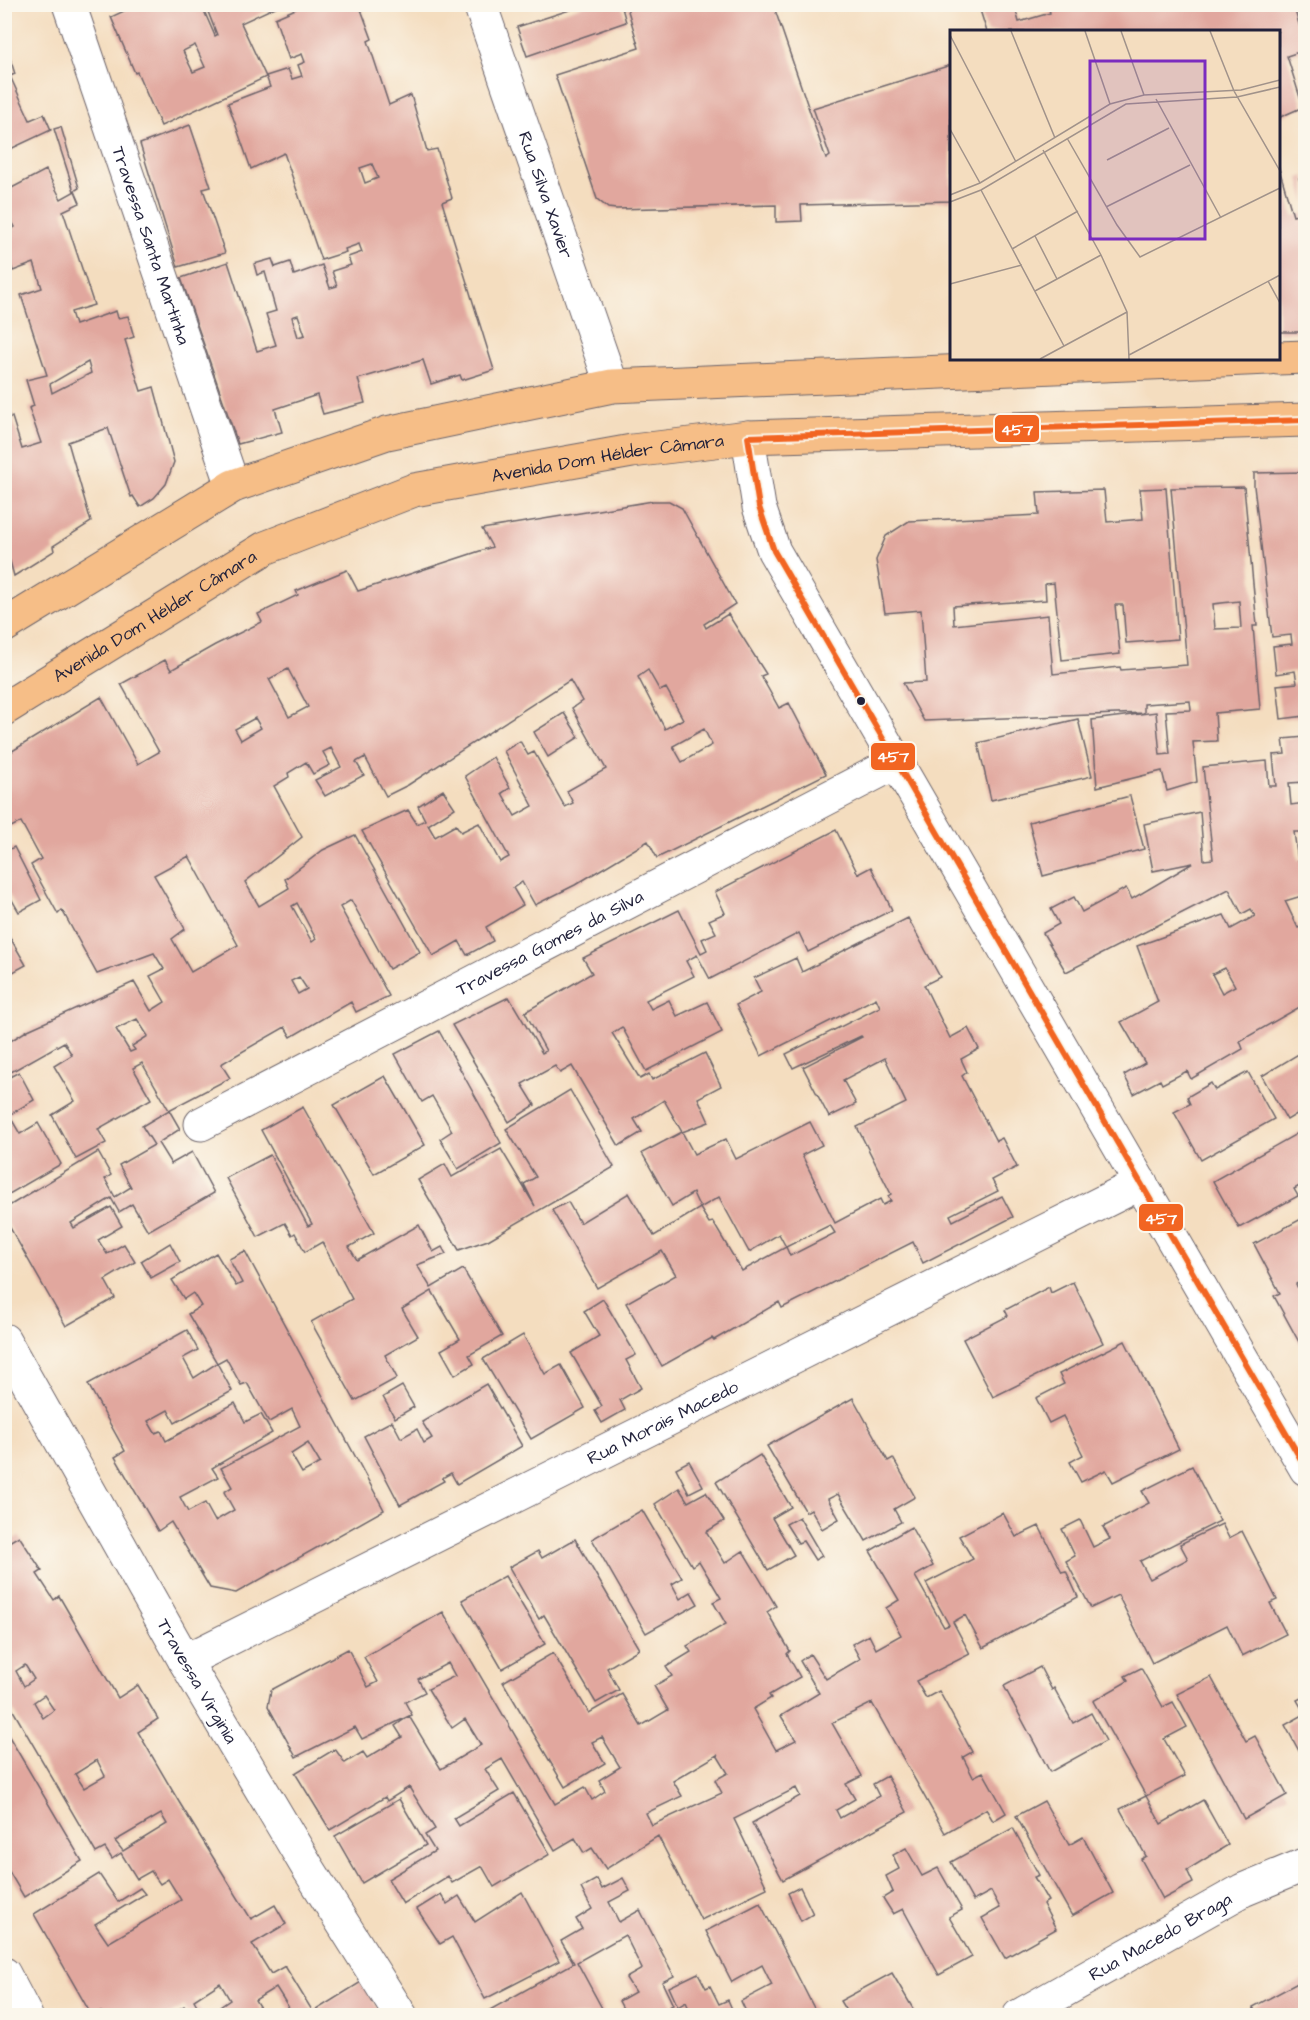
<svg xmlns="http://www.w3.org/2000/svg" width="1310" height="2020" viewBox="0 0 1310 2020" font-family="'Architects Daughter',sans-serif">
<rect width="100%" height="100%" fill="#fbf7ec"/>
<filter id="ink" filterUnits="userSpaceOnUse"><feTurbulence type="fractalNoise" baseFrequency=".0167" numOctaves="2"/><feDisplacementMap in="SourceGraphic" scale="12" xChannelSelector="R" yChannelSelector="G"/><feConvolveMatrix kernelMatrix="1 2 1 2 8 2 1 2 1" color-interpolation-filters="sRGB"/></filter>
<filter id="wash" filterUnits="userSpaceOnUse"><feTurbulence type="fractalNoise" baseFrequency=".008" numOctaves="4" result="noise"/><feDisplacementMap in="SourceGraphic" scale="24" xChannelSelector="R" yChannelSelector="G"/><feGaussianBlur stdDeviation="1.35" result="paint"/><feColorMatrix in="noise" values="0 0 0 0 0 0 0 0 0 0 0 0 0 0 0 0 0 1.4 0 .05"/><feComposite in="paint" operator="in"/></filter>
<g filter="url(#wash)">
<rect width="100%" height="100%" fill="#f4ddbf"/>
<g id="blocks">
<g fill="#e1a79e" fill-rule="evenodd">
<path d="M139 4H201L215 36 217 35 205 4H282L241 23 266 77 161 126 137 72 135 73 111 17ZM195 45 205 67 193 72 183 51Z"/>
<path d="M307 4H359L372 39 368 41 389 105 411 95 427 151 437 149 452 198 442 202 494 370 462 380 460 375 431 384 423 360 358 379 365 403 323 414 317 395 275 409 282 432 238 444 181 278 228 262 257 351 276 345 266 314 276 311 265 272 257 275 254 264 272 259 275 267 290 262 294 275 322 265 330 288 337 286 332 271 351 265 348 257 362 252 359 244 345 249 346 252 321 260 284 153 251 169 228 103 270 87 266 76 288 69 292 79 302 76 298 65 305 62 302 54 289 59 275 18ZM372 164 378 178 365 183 360 168ZM298 315 305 335 298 337 292 317Z"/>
<path d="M588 4H621L626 22 527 56 517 27Z"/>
<path d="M626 4H773L826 159 830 156 813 108 951 65V201L801 205 802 221 776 222V205L616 209 608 208 597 199 555 75 639 48Z"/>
<path d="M980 4H1014L1019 22 1050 13 1048 4H1293L1305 44V50L1287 56 1303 107 1278 118V32H987L979 7H981Z"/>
<path d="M4 39 15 74 10 76 30 120 44 114 51 130 4 152Z"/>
<path d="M190 125 211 187 203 189 225 253 178 267 140 144Z"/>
<path d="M61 127 79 188 74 191 54 129Z"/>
<path d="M1278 165 1293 216 1305 213V253H1303L1305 261V332H1278Z"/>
<path d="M46 170 61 199 75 191 80 203 63 211 94 305 71 312 75 325 116 311 118 318 128 316 134 337 125 340 141 391 154 387 174 462 166 484 154 498 140 507 133 496 131 497 108 428 68 442 91 522 53 546 54 551 14 576 10 561 4 562V402L10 418 12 417 22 449 41 443 29 408 34 406 26 380 47 375 21 295 42 288 34 263 13 271 4 245V233L15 227 4 207V192ZM88 362 91 373 52 393 50 384Z"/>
<path d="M1305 176V203L1299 178Z"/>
<path d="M1305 472V716L1281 719 1277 685 1297 683 1295 671 1276 674 1273 646 1292 644 1291 635 1272 637 1254 486V473Z"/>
<path d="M1244 487 1257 626H1253L1260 709 1215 713 1217 741 1193 742 1197 782 1167 791 1162 771 1097 787 1092 720 1156 712 1160 755 1170 754 1166 711 1191 710 1190 701 1144 704V713L924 721 903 683 926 682 921 610 885 613 876 560 886 536 909 521 1039 515 1037 492 1104 490 1107 522 1143 519 1140 489 1166 488 1178 639 1126 643 1123 605H1115L1120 654 1062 660 1054 583 1045 584 1046 600 953 606 954 625 1048 615 1053 674 1120 667 1121 670 1187 665 1171 488ZM1239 601 1241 628 1215 629 1213 604Z"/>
<path d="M653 501H669L682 508 735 604 704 624 706 628 728 614 766 674 761 676 779 708 789 703 826 774 657 858 648 841 575 885 535 905 522 882 513 888 523 905 486 927 493 941 467 955 459 941 433 956 362 831 408 810 417 824 425 820 418 806 443 790 455 808 428 825 435 837 456 825 461 832 479 823 500 862 509 857 465 776 493 757 510 788 502 793 515 816 533 806 504 751 520 741 528 755 534 752 565 807 573 803 567 791 606 769 572 708 582 701 570 680 408 785 386 796 365 757 356 762 364 775 325 796 315 780 341 767 331 748 323 752 330 765 313 774 306 762 288 773 289 777 274 786 302 837 245 882 259 906 289 888 285 879 323 850 355 835 420 952 389 969 351 900 340 907 389 996 356 1012 351 1002 291 1037 285 1027 221 1064 230 1078 169 1110 142 1063 133 1068 151 1099 98 1129 106 1143 76 1159 52 1115 75 1101 54 1066 72 1055 64 1042 4 1076V1045L28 1030 134 982 151 1011 165 1002 150 976 164 969 154 953 97 974 62 910 58 914 31 865 41 859 21 822 11 827 4 815V756L101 697 138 764 159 752 121 684 165 660 171 670 215 645 262 622 258 614 298 595 296 591 347 570 358 591 492 547 482 529ZM288 669 308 707 289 717 269 679ZM648 670 660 691 666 688 683 719 665 729 638 677ZM255 718 261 728 241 740 235 729ZM704 729 712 745 682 762 673 746ZM189 856 238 945 191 972 172 939 185 929 154 875ZM297 903 316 939 312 942 292 906ZM299 977 307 989 298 994 291 981ZM137 1019 148 1036 132 1046 135 1050 130 1052 116 1029Z"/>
<path d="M564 713 579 737 548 757 534 732Z"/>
<path d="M1078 719 1092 776 991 800 978 743Z"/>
<path d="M1305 737V782L1289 783 1291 805 1305 803V832H1294L1298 860 1305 858V895L1285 901 1298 928 1305 925V1004L1240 1041 1243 1049 1191 1079 1187 1071 1162 1084 1160 1080 1134 1094 1124 1075 1145 1063 1121 1022 1158 1002 1137 946 1224 915 1231 929 1255 916 1251 909 1242 914 1229 889 1066 972 1043 933 1059 924 1051 909 1074 897 1082 912 1126 888 1132 899 1193 863 1153 871 1144 824 1200 812 1204 860 1213 859 1203 767 1267 761 1269 786H1276L1273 755 1285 754 1283 739ZM1225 968 1235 986 1222 993 1212 974Z"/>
<path d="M1130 796 1144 849 1043 876 1029 822Z"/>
<path d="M836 830 858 874 871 867 892 910 808 952 799 933 710 979 697 955 686 961 694 976 646 1000 651 1009 669 1000 677 1016 707 1002 722 1032 646 1071 622 1027 612 1033 640 1079 649 1074 652 1080 705 1053 721 1086 698 1098 709 1122 682 1132 664 1100 634 1119 642 1132 619 1146 572 1066 560 1073 555 1066 522 1084 535 1105 509 1122 452 1025 509 997 542 1053 546 1051 525 1012 592 973 583 958 679 910 701 953 707 950 702 939 716 933 709 920 725 913 715 892Z"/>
<path d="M4 845 8 850 14 847 41 900 19 912 4 886Z"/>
<path d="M908 918 940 977 924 985 950 1038 968 1028 979 1049 961 1059 967 1072 962 1076 996 1141 1002 1138 1017 1167 992 1180 998 1191 950 1215 953 1221 1002 1196 1013 1217 923 1263 913 1242 782 1308 779 1302 714 1340 712 1338 662 1366 626 1303 676 1275 662 1251 597 1288 552 1210 568 1202 580 1223 629 1193 654 1236 700 1208 709 1223 713 1222 742 1271 786 1247 790 1256 835 1233 830 1225 786 1247 779 1234 749 1252 719 1197 700 1208 693 1193 672 1206 642 1153 682 1132 694 1154 726 1139 736 1159 810 1122 822 1145 802 1155 835 1223 880 1199 883 1205 891 1201 888 1196 891 1194 857 1127 906 1103 885 1058 843 1080 856 1104 829 1117 803 1067 862 1037 861 1036 793 1068 786 1054 880 1007 876 998 761 1056 736 1005 761 992 754 978 796 958 802 972Z"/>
<path d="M4 927 26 965 4 977Z"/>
<path d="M439 1031 501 1143 458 1169 440 1139 452 1131 432 1096 422 1102 395 1054Z"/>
<path d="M1305 1050V1109L1287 1120 1262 1076Z"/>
<path d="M19 1072 34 1100 9 1115 20 1134 38 1123 61 1164 4 1197V1080Z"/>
<path d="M1248 1072 1274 1119 1201 1160 1174 1112 1190 1104 1187 1097 1211 1083 1215 1090Z"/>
<path d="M385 1076 425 1145 374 1174 334 1105Z"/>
<path d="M570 1090 614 1167 488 1240 459 1250 418 1180 445 1164 452 1177 501 1149 535 1206 524 1184 536 1177 506 1129Z"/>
<path d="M303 1107 374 1233 349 1247 357 1260 419 1225 433 1252 442 1247 446 1254 417 1265 431 1288 463 1269 502 1336 469 1355 474 1364 455 1375 441 1350 460 1339 432 1291 402 1309 418 1336 385 1355 397 1378 355 1401 311 1322 352 1299 322 1242 305 1252 295 1233 292 1235 285 1223 258 1237 226 1178 270 1155 308 1226 312 1224 261 1130Z"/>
<path d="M169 1110 180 1129 158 1143 171 1164 192 1152 214 1193 148 1231 132 1204 119 1212 111 1198 71 1223 74 1228 111 1207 122 1226 98 1240 107 1254 124 1244 135 1262 105 1280 115 1298 66 1326 4 1217V1209L98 1152 111 1175 105 1179 115 1197 131 1187 119 1165 154 1145 142 1126Z"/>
<path d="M1305 1129V1183L1294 1189 1298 1196 1239 1228 1213 1181Z"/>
<path d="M1305 1217V1279L1296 1284 1303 1299 1305 1298V1353L1274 1296 1280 1293 1254 1244Z"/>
<path d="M170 1243 180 1262 151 1278 141 1261Z"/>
<path d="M245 1251 384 1510 236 1593 210 1588 171 1522 158 1531 115 1457 125 1451 88 1384 187 1330 198 1350 183 1358 194 1378 217 1363 232 1391 175 1423 168 1410 148 1421 155 1433 161 1431 166 1441 235 1403 245 1422 261 1414 272 1433 212 1468 218 1477 180 1497 188 1512 205 1503 215 1521 234 1510 224 1492 232 1487 221 1468 300 1426 292 1409 269 1422 247 1383 241 1385 226 1358 217 1363 188 1314 201 1306 193 1293 184 1299 172 1280 216 1253 236 1286 242 1283 229 1259ZM308 1443 320 1463 302 1473 291 1454Z"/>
<path d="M1073 1282 1103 1343 993 1397 963 1339 1008 1316 1005 1310 1049 1287 1051 1293Z"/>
<path d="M603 1299 636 1355 626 1360 641 1388 620 1400 625 1410 602 1423 595 1411 602 1406 571 1353 599 1336 584 1311Z"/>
<path d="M523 1335 545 1374 561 1365 585 1408 531 1439 483 1359Z"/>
<path d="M1125 1341 1179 1449 1113 1482 1106 1470 1081 1482 1070 1462 1083 1455 1063 1416 1049 1423 1036 1398 1064 1384 1059 1374Z"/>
<path d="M486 1384 522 1446 457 1484 451 1473 442 1478 444 1481 400 1505 364 1436 392 1421 401 1438 417 1429 424 1443 432 1438 422 1422Z"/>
<path d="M402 1386 414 1407 395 1418 383 1397Z"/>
<path d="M853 1398 888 1461 893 1458 915 1497 894 1509 901 1522 866 1541 838 1494 828 1499 839 1519 822 1529 811 1509 806 1512 767 1446Z"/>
<path d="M760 1455 791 1507 772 1518 794 1555 768 1570 716 1482Z"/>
<path d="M689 1461 703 1486 689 1493 676 1468Z"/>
<path d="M1192 1466 1220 1521 1140 1561 1150 1579 1188 1559 1180 1544 1222 1524 1229 1538 1242 1531 1277 1600 1270 1603 1286 1634 1242 1656 1227 1625 1152 1663 1118 1595 1091 1608 1066 1561 1075 1556 1062 1529 1080 1520 1093 1547 1110 1539 1103 1527 1149 1503 1142 1491Z"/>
<path d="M679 1488 688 1502 706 1492 724 1521 706 1532 725 1563 743 1551 776 1606 767 1612 790 1651 787 1654 800 1677 769 1695 771 1698 753 1709 776 1750 796 1740 781 1716 819 1693 800 1661 810 1654 826 1679 860 1659 852 1644 869 1635 876 1649 901 1635 886 1608 899 1600 870 1551 911 1527 933 1566 915 1576 944 1627 949 1625 926 1583 973 1559 959 1536 1003 1513 1016 1537 1039 1526 1062 1572 1066 1571 1078 1597 983 1648 965 1615 953 1622 970 1654 916 1681 926 1698 939 1691 972 1752 963 1757 973 1777 983 1772 1006 1813 993 1821 986 1809 945 1833 872 1703 832 1723 862 1776 846 1784 855 1799 836 1810 840 1818 879 1796 873 1784 887 1776 907 1812 783 1880 752 1823 800 1796 796 1788 734 1819 767 1888 701 1920 658 1836 606 1869 592 1848 584 1853 575 1838 555 1850 502 1759 485 1769 499 1791 454 1818 459 1826 514 1793 550 1854 494 1887 482 1866 452 1883 448 1876 403 1904 388 1879 435 1851 425 1835 435 1829 409 1787 387 1801 385 1797 330 1830 295 1773 335 1749 345 1763 363 1752 367 1758 402 1737 395 1726 409 1716 441 1769 481 1745 465 1719 452 1728 428 1689 455 1676 448 1663 418 1679 425 1692 405 1702 412 1715 409 1716 362 1739 355 1727 296 1757 268 1706 271 1690 348 1649 368 1687 378 1682 364 1657 443 1612 555 1804 585 1787 592 1800 605 1791 599 1780 620 1767 602 1737 592 1742 605 1763 565 1787 503 1682 553 1653 589 1713 622 1694 641 1726 668 1710 654 1686 672 1676 666 1667 691 1652 687 1646 726 1624 713 1602 721 1598 699 1561 692 1566 655 1504ZM717 1755 728 1773 715 1780 722 1793 652 1825 646 1813 682 1796 673 1781Z"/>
<path d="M642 1510 682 1578 672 1584 680 1599 691 1592 698 1604 646 1633 592 1539Z"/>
<path d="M799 1517 822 1556 815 1560 803 1541 798 1543 786 1524Z"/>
<path d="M4 1535 9 1542 19 1536 42 1571 37 1574 54 1600 59 1596 118 1698 138 1685 158 1719 138 1732 179 1802 251 1919 275 1905 286 1924 252 1944 271 1974 285 1966 313 2012 361 1982 380 2012 375 2016H294L276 1987 255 2000 265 2016H215L223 2011 220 2007 230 2000 220 1983 194 2000 203 2016H190L184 2006 168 2016H103L101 2012 92 2016 34 1914 99 1874 118 1902 140 1888 145 1894 95 1924 108 1943 181 1900 168 1879 160 1884 151 1871 137 1879 121 1853 112 1859 105 1848 96 1853 4 1695ZM25 1665 34 1679 24 1686 16 1671ZM44 1695 54 1710 43 1718 34 1702ZM97 1760 105 1776 84 1788 75 1774ZM161 1814 167 1824 123 1851 115 1841Z"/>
<path d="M575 1539 639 1649 607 1668 619 1690 596 1703 544 1615 539 1619 509 1567 538 1551 542 1558Z"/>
<path d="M505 1576 545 1644 502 1669 462 1600Z"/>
<path d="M1040 1667 1052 1690 1054 1688 1073 1723 1091 1713 1106 1741 1050 1772 1004 1686Z"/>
<path d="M1141 1668 1163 1707 1173 1702 1187 1727 1164 1739 1185 1776 1146 1796 1093 1701 1128 1681 1125 1676Z"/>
<path d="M1211 1677 1246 1741 1255 1736 1287 1795 1244 1819 1177 1694Z"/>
<path d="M1305 1696V1762L1285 1725 1305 1714 1297 1700Z"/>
<path d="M4 1728 82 1861 24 1897 4 1863Z"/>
<path d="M1146 1796 1161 1824 1203 1800 1228 1845 1187 1870 1193 1883 1163 1899 1141 1859 1146 1856 1120 1809Z"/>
<path d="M399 1799 426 1845 362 1883 335 1836Z"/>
<path d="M1044 1801 1069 1845 1083 1837 1113 1893 1072 1916 1016 1816Z"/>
<path d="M1013 1828 1039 1875 1034 1877 1048 1901 1043 1904 1056 1929 1005 1958 982 1918 1000 1908 991 1891 973 1901 951 1862Z"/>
<path d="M906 1848 922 1876 938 1868 962 1910 949 1917 972 1957 939 1975 903 1909 893 1914 883 1898 893 1892 886 1876 899 1869 893 1855Z"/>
<path d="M623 1878 630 1891 609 1902 619 1922 640 1910 674 1976 662 1982 673 2005 663 2010 666 2016H627L619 2001 635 1992 626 1978 642 1969 625 1935 577 1962 604 2012 597 2016H479L574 1963 561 1941 582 1929 576 1919 592 1909 581 1888 597 1879 602 1889Z"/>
<path d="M800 1887 813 1914 801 1921 788 1893Z"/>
<path d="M522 1892 559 1961 485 1999 452 1937 440 1944 417 1909 441 1894 447 1904 459 1896 475 1922Z"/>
<path d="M760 1903 786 1953 818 2016H748L741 2001 772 1985 762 1965 732 1982 706 1931Z"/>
<path d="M698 1973 706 1988 710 1986 719 2004 728 2000 735 2016H692L686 2002 678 2007 669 1987Z"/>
<path d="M892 1973 915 2012 909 2016H849L840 2001Z"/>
<path d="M1305 1979V2016H1258L1253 2007Z"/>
</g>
</g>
</g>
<g filter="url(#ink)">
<use href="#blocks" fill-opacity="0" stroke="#6c6369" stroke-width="1.5"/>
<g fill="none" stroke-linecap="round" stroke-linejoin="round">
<defs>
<g id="minor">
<path id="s1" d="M69 4 233 486"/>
<path id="s2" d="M480 4 612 386"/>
<path d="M748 437 759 507 774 551 1306 1469"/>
<path id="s3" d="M201 1124 897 762"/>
<path id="s4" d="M4 1340 185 1661 308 1868 401 2016"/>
<path id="s5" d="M185 1661 1141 1183"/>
<path d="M4 1974 26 2016"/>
<path id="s6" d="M1019 2016 1243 1890 1306 1864"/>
</g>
<g id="major">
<path d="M1278 358 1306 357"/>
<path d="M4 626 233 486 387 433 612 386 1269 358"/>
<path id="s7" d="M4 709 265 548 414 490 632 451 748 437 1306 420"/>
</g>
</defs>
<use href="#minor" stroke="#6c6369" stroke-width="35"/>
<use href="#major" stroke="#6c6369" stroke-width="35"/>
<use href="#minor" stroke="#fff" stroke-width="33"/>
<use href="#major" stroke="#f6be87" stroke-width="33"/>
<defs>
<path id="bus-1" d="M1306 420 748 437 759 507 774 551 1306 1468"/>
</defs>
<use href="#bus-1" stroke="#fbf7ec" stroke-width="10"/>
<use href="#bus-1" stroke="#f26522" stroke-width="6"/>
</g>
</g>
<circle fill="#22223b" stroke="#fbf7ec" stroke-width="2" cx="861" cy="701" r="5"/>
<g text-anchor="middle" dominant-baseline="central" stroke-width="6" stroke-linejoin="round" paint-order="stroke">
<g font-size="18" fill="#22223b" stroke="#fbf7ec">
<text stroke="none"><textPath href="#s2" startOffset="202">Rua Silva Xavier</textPath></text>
<text stroke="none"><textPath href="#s1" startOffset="255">Travessa Santa Martinha</textPath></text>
<text stroke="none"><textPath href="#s7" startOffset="663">Avenida Dom Hélder Câmara</textPath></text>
<text stroke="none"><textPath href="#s7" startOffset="177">Avenida Dom Hélder Câmara</textPath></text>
<text stroke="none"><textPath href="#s3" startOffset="393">Travessa Gomes da Silva</textPath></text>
<text stroke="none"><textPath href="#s5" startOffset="534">Rua Morais Macedo</textPath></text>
<text stroke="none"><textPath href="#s4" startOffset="392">Travessa Virginia</textPath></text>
<text stroke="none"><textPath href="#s6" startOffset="162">Rua Macedo Braga</textPath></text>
</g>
</g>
<g transform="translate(950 30)">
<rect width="330" height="330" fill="#f4ddbf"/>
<path fill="none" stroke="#a0928a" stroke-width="1.5" d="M61 1 105 108M135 1 160 74M171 1 194 65M260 1 284 61 330 141M0 5 66 132M206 69 271 188M0 99 30 153M117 108 167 195 190 227 330 158M93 120 151 225 177 282 179 329M157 130 219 98M31 160 114 316M0 165 30 153 160 74 194 65 291 60 330 50M0 172 31 160 176 74 287 67 330 57M156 177 240 135M85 206 107 249M62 219 128 181M318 251 330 273M0 254 72 235M85 261 151 225M179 325 330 245M90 329 177 282"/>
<path fill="#7b2cbf" fill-opacity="0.15" stroke="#7b2cbf" stroke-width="3" d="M140 31H255V209H140Z"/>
<rect width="330" height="330" fill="none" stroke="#22223b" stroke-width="3"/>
</g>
<g stroke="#fbf7ec" stroke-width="2">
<rect x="994" y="414" width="46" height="29" rx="6" fill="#f26522"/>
<rect x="870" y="742" width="46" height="29" rx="6" fill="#f26522"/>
<rect x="1138" y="1203" width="46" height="29" rx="6" fill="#f26522"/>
</g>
<g font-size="16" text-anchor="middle" font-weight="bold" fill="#fff">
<text x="1017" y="435">457</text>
<text x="893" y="762">457</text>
<text x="1161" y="1224">457</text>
</g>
<rect width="1310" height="2020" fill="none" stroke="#fbf7ec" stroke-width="24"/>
</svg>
